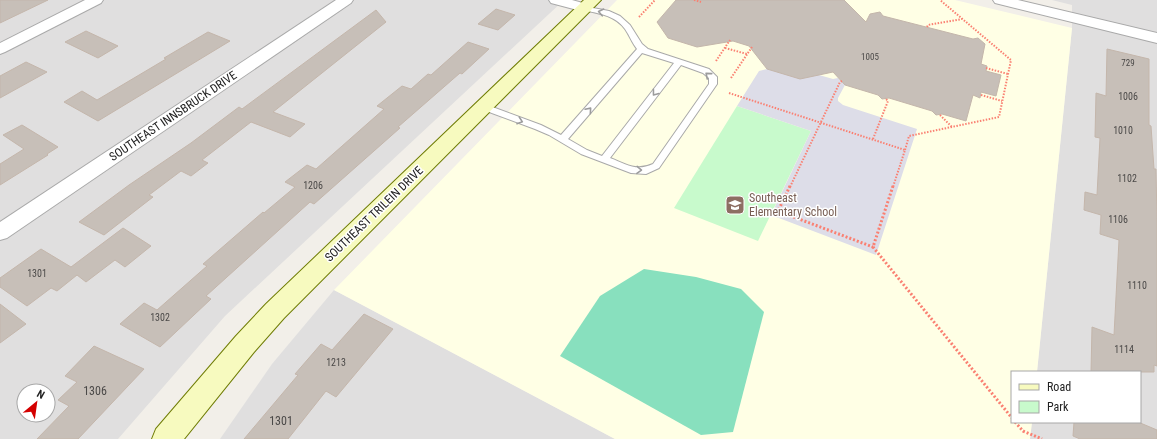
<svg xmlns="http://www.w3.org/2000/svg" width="1157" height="439" viewBox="0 0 1157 439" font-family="'Roboto Condensed',sans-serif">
<rect width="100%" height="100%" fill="#f2efe9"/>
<g fill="#e0dfdf" fill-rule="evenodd">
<path d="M0 0H564L225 316 118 439H0ZM24 391H48V415H24Z"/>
<path d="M1052 0H1157V439H1030L1032 422H1140V372H1037L1072 28V5Z"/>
<path d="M334 290 615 439H220L272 364Z"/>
</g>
<path fill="#ffffe5" d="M617 0H955L1072 28 1037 372H1012V422H1032L1030 439H615L334 290Z"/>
<path fill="#c8facc" d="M737 106 811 131 758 241 674 208Z"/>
<path fill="#88e0be" d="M644 269 696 277 741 289 764 312 733 432 701 435 560 356 600 296Z"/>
<path fill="#dddde8" d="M767 69 819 75 833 79 838 78 845 85 838 98V101L843 105 917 129 876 255 771 215 811 131 737 106 759 71Z"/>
<g fill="#c7bfb8" stroke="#c4b6ab">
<path d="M0 0H48L0 23Z"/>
<path d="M676 0H844L866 22 870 14 880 12 883 16 973 39 978 38 985 44 981 64 987 66 986 71 1001 75 996 96 981 92 980 98 973 95 966 121 942 114 936 115 932 111 889 98 882 99 878 95 845 85 833 72 800 79 767 69 749 46 733 41 697 47 668 38 657 22Z"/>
<path d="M496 9 515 15 498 30 478 24Z"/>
<path d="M376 10 386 22 273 112 305 124 290 137 251 122 202 160 208 163 191 176 181 171 149 195 153 197 104 235 79 222 129 185 191 143 239 107 242 109Z"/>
<path d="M86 31 118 46 98 58 65 42Z"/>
<path d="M208 32 230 41 98 121 64 102 82 91 97 100 166 59 164 58Z"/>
<path d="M468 42 489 49 462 74 460 73 398 127 400 128 314 204 310 202 206 296 211 299 160 347 120 324 144 303 157 310 207 266 203 264 263 212 264 213 295 187 285 182 307 165 316 169 384 109 377 106 402 86 411 89 428 74 431 75Z"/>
<path d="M1107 49 1149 59V125L1151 126 1154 169H1156L1157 222V366L1154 365V372H1091L1092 327 1114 335 1119 240 1100 234 1101 215 1084 210 1085 192 1097 195 1100 138 1095 137 1096 93 1106 96Z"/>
<path d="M26 62 47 72 0 98V76Z"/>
<path d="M22 125 58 147 47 154 48 155 0 185V164L24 149 3 135Z"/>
<path d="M123 228 151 246 125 267 115 260 86 282 77 275 57 291 51 288 27 306 0 287V278L41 249 71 267Z"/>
<path d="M0 304 26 324 0 343Z"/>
<path d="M364 314 393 329 336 397 326 391 288 439H244L298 375 295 374 321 344 332 350Z"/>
<path d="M94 346 144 369 78 439H37L69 406 58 400 77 382 65 376Z"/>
<path d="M1074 422H1138L1157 430V439H1080L1073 436Z"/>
</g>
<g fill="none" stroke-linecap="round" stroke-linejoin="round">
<defs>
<path id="lane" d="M582 6 609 11 620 16 630 25 642 44 648 49 709 69 717 77V84L659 168 646 174 631 173 581 154 549 135 535 129 481 109 480 107 481 105H487L541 125 561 135 637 49C632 43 630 36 625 29 615 15 598 13 582 10ZM642 53 674 63 602 156 587 150 568 139ZM681 65 703 73 709 78V84L653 164C636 172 626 164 610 158Z"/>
<g id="street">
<path d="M85 0H103L101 3 5 52 0 54V43Z"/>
<path d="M336 0H353L351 3 7 238 0 240V222Z"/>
<path d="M549 0H572L590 5 592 8 590 11 585 12 551 3Z"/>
<path d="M993 0H1018L1157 33V43L995 3Z"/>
</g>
<path id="secondary" d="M584 0H601L284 318 254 352 184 439H152L156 429 236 336 266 304Z"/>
</defs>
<use href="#lane" stroke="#a9a9a9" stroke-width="2"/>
<use href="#street" stroke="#a9a9a9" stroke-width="2"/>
<use href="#secondary" stroke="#707d05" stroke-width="2"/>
<g stroke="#fa8072" stroke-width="2" stroke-dasharray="1.5 1.5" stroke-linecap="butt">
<path d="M694 0 701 2"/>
<path d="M639 17 655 0"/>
<path d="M927 27 928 25 962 19"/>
<path d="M725 48 747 54"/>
<path d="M716 61 730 40"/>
<path d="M986 68 1008 74"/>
<path d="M731 78 752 47"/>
<path d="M729 93 905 150 893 187"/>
<path d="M981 95 1002 101"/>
<path d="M940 115 952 127"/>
<path d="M873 139 888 101 885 98"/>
<path d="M905 150 909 136 999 117 1011 60 940 0"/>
<path d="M790 187 840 82 842 81"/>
</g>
<g stroke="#fa8072" stroke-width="3" stroke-dasharray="2 2" stroke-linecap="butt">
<path d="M790 186 778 211 873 247"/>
<path d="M893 186 873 247 1012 418"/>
<path d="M1015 422 1023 431 1042 439"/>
</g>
<use href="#lane" fill="#fff" fill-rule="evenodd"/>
<use href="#street" fill="#fff" fill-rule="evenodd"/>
<use href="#secondary" fill="#f7fabf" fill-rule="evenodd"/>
</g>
<defs><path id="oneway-chevron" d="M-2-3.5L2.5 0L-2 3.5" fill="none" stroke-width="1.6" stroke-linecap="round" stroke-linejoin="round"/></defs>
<g stroke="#9c9c9c">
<use href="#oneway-chevron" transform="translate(601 12) rotate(-168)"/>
<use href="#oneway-chevron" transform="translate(708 75) rotate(-140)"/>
<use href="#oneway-chevron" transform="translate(655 93) rotate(127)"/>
<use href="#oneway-chevron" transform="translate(589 110) rotate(-49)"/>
<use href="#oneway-chevron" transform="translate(520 121) rotate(19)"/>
<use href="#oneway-chevron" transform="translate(639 170) rotate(2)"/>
</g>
<defs>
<symbol id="school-square" viewBox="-11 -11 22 22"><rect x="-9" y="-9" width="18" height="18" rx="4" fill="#8d6e63" stroke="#fff"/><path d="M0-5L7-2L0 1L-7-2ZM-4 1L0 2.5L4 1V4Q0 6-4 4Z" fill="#fff"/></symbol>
</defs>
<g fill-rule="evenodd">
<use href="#school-square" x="724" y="194" width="22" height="22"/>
</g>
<g text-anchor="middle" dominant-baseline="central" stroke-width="3" stroke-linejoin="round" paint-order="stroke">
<g font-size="9" fill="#4b4948">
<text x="870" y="57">1005</text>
<text x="1128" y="63">729</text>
</g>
<g font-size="10" fill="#4b4948">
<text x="1128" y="96">1006</text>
<text x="1123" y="130">1010</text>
<text x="1127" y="178">1102</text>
<text x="313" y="185">1206</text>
<text x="1118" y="219">1106</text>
<text x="37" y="273">1301</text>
<text x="1137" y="285">1110</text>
<text x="160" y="317">1302</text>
<text x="1124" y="349">1114</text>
<text x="336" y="362">1213</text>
</g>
<g font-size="12" fill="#222" stroke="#fff">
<text transform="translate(173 116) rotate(-34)">SOUTHEAST INNSBRUCK DRIVE</text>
<text transform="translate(374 214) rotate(-44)">SOUTHEAST TRILEIN DRIVE</text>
</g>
<g font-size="12" fill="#785e54" stroke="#fff" text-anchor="start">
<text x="749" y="198">Southeast<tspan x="749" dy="14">Elementary School</tspan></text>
</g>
<g font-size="12" fill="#4b4948">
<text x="95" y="391">1306</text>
<text x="281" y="421">1301</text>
</g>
</g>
<rect x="1011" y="371" width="130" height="52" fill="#ffffff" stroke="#a7a7a7"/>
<rect x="1019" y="384" width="20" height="6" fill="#f7fabf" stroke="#a7a7a7"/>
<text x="1047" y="391" font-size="12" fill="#222222">Road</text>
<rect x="1019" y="401" width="20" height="12" fill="#c8facc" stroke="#a7a7a7"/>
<text x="1047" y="411" font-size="12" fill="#222222">Park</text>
<g transform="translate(36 403) rotate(29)"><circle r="19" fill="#ffffff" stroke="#a7a7a7"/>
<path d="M0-3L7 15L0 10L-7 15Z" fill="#d40000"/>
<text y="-6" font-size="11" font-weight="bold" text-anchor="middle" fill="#222222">N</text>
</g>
</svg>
